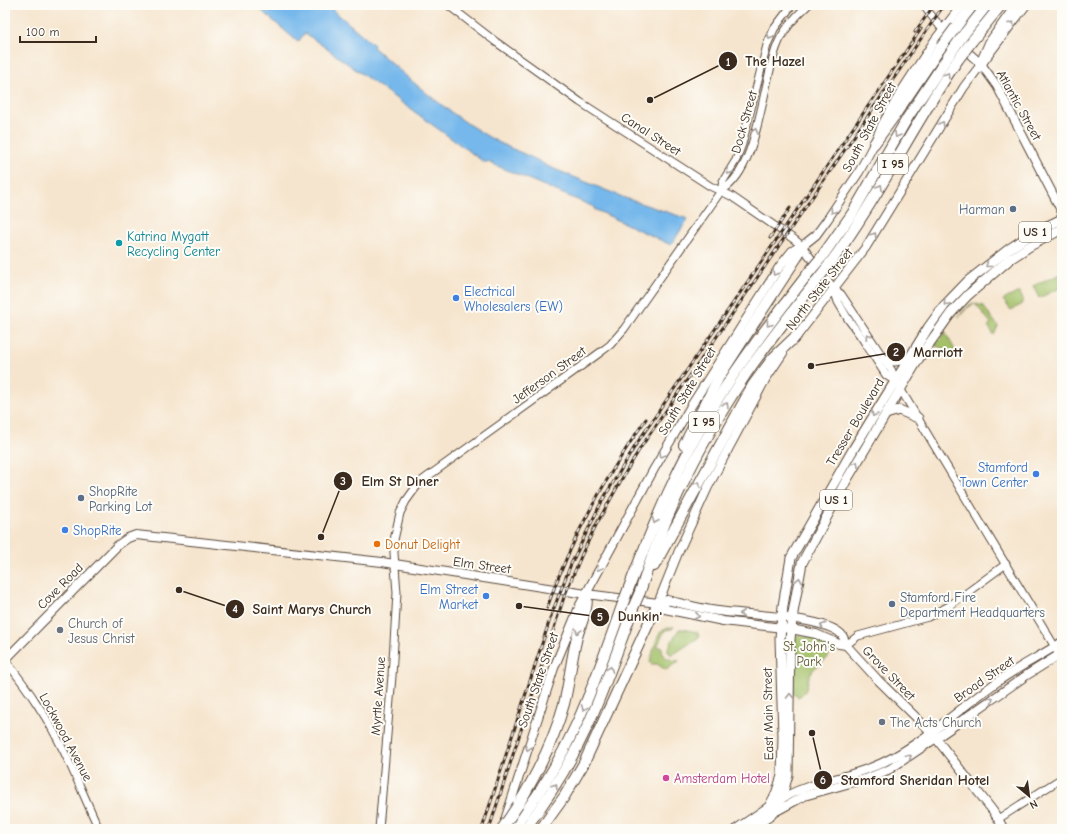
<svg xmlns="http://www.w3.org/2000/svg" width="1067" height="834" viewBox="0 0 1067 834" font-family="'Comic Neue',sans-serif">
<rect width="100%" height="100%" fill="#fdfcf7"/>
<filter id="ink" filterUnits="userSpaceOnUse"><feTurbulence type="fractalNoise" baseFrequency=".025" numOctaves="2"/><feDisplacementMap in="SourceGraphic" scale="8" xChannelSelector="R" yChannelSelector="G"/><feConvolveMatrix kernelMatrix="1 2 1 2 8 2 1 2 1" color-interpolation-filters="sRGB"/></filter>
<filter id="wash" filterUnits="userSpaceOnUse"><feTurbulence type="fractalNoise" baseFrequency=".012" numOctaves="4" result="noise"/><feDisplacementMap in="SourceGraphic" scale="16" xChannelSelector="R" yChannelSelector="G"/><feGaussianBlur stdDeviation="0.9" result="paint"/><feColorMatrix in="noise" values="0 0 0 0 0 0 0 0 0 0 0 0 0 0 0 0 0 1.4 0 .05"/><feComposite in="paint" operator="in"/></filter>
<g filter="url(#wash)">
<rect width="100%" height="100%" fill="#f6e5ce"/>
<g fill="#a4c169" stroke="#707644">
<path d="M1060 273 1062 277V287L1039 298 1033 286Z"/>
<path d="M1019 292 1023 299 1021 305 1011 310 1003 300Z"/>
<path d="M973 303 983 306 998 326 994 335 988 326 991 323 976 305 974 304 967 308 959 317V316L965 309 967 308 968 306Z"/>
<path d="M945 332 955 350 953 354 951 355 940 347 935 346Z"/>
<path d="M673 626 674 627 672 629 665 630 657 647H662C662 658 668 659 677 661L678 660 679 661 666 670 657 664H651L650 662C653 655 656 632 664 629 665 628 671 628 671 628Z"/>
<path d="M679 629H683L697 632 699 636 698 638 674 654H670L668 652V648Z"/>
<path d="M798 635C810 637 829 638 832 652 826 660 816 665 811 673 805 683 811 690 798 697L796 694H793L794 638Z"/>
</g>
<path fill="#76b8eb" stroke="#587184" d="M255 5H327L374 45 373 47C408 78 444 110 484 134 501 145 521 152 539 161L547 166 625 198 688 219 671 245 594 209V207L488 162H484L305 33 298 42Z"/>
</g>
<g filter="url(#ink)">
<g fill="none" stroke-linecap="round" stroke-linejoin="round">
<defs>
<g id="tertiary">
<path d="M448 5 496 42 580 102 710 186 731 196 795 240 802 246 834 289 841 294 892 371 895 381"/>
<path d="M923 5 943 30"/>
<path d="M721 191C759 170 762 84 777 46 783 30 796 16 808 5"/>
<path d="M834 289 838 302 848 319 862 338 886 375 895 381 901 390 1055 647 1062 662"/>
<path d="M846 645 858 636 928 617 949 606 1006 564"/>
<path d="M5 660C17 675 29 691 39 707 64 745 80 788 99 829"/>
<path d="M998 819 1062 778"/>
<path d="M379 829 392 676 397 593 394 553V540L400 513 406 501 419 483 427 477 598 354 610 345 624 329 721 191 723 181 736 160 742 144 767 45 774 29 792 5"/>
</g>
<g id="secondary">
<path d="M945 32 981 64 997 86 1062 212"/>
<path d="M793 341 866 247 964 87 1026 5"/>
<path d="M658 603 678 553 708 487 765 380 783 353"/>
<path d="M664 604 667 600C684 604 701 609 718 611 745 615 823 616 841 634 844 637 845 641 846 645L878 680 931 732 993 811 1004 829"/>
<path d="M5 660 118 545 128 538 136 535 382 562 586 594 658 603 664 604 665 609 723 621 791 629 816 634 839 644 846 645"/>
<path d="M778 801C810 780 852 779 886 761 926 741 960 708 997 682 1018 667 1041 656 1062 642"/>
<path d="M771 814 804 796 868 778 890 769 945 732 1027 675 1062 653"/>
<path d="M505 820 554 668 580 605 654 469 691 406 780 266 792 251 806 243 816 235 827 220 859 172 874 144 882 125 901 92 935 40 962 5"/>
</g>
<g id="primary">
<path d="M884 359 895 361 909 358"/>
<path d="M886 414 899 410 918 418"/>
<path d="M737 829 769 807 776 794 782 776 783 736 780 638 783 606 791 558 854 448 928 328 944 306 968 281 1009 249 1035 232 1062 219"/>
<path d="M751 829 771 815 781 799 788 775 790 640 792 618 802 563 846 481 919 358 951 313 968 295 1010 259 1030 246 1062 229"/>
</g>
<g id="motorway">
<path d="M956 27 973 5"/>
<path d="M964 34 987 5"/>
<path d="M972 41 1001 5"/>
<path d="M981 64 990 43 1017 5"/>
<path d="M874 144 895 115 941 47"/>
<path d="M821 258 852 214 908 117 949 55"/>
<path d="M828 266C877 201 911 128 957 61"/>
<path d="M684 445 719 377 797 257 802 246"/>
<path d="M654 566 753 385 773 358 796 336"/>
<path d="M628 590C653 525 679 462 716 402 744 356 777 314 810 271"/>
<path d="M640 592C664 515 701 441 746 374 768 342 793 311 817 280"/>
<path d="M518 805C537 774 554 740 564 704 569 684 571 662 576 641 579 627 590 607 586 594"/>
<path d="M512 829C568 761 593 688 622 606"/>
<path d="M525 829C549 797 571 762 588 725 605 687 619 647 633 608"/>
<path d="M541 829 564 797 584 763 658 603"/>
</g>
</defs>
<use href="#tertiary" stroke="#574638" stroke-width="9"/>
<use href="#secondary" stroke="#574638" stroke-width="10"/>
<use href="#primary" stroke="#574638" stroke-width="11"/>
<use href="#motorway" stroke="#574638" stroke-width="12"/>
<use href="#tertiary" stroke="#fff" stroke-width="7"/>
<use href="#secondary" stroke="#fff" stroke-width="8"/>
<use href="#primary" stroke="#fff" stroke-width="9"/>
<use href="#motorway" stroke="#fff" stroke-width="10"/>
<defs>
<g id="rail">
<path d="M915 32 934 5"/>
<path d="M770 238 790 208"/>
<path d="M547 608C570 540 605 478 646 419"/>
<path d="M482 829 552 613 571 564 602 501 637 443 921 29"/>
<path d="M489 829 564 597 582 554 596 525 624 475 641 447 944 5"/>
</g>
</defs>
<use href="#rail" stroke="#3b2a1e" stroke-width="3"/>
<use href="#rail" stroke="#fdfcf7" stroke-width="1.5" stroke-dasharray="4.5" stroke-linecap="butt"/>
<defs>
<g id="motorway-bridge">
<path d="M941 47 956 27"/>
<path d="M949 55 964 34"/>
<path d="M957 61 972 41"/>
<path d="M810 271 821 258"/>
<path d="M817 280 828 266"/>
<path d="M622 606 628 590"/>
<path d="M633 608 640 592"/>
<path d="M502 829 518 805"/>
</g>
</defs>
<use href="#motorway-bridge" stroke="#574638" stroke-width="12" stroke-linecap="butt"/>
<use href="#motorway-bridge" stroke="#fff" stroke-width="10"/>
</g>
<defs><path id="oneway-chevron" d="M-2-3.5L2.5 0L-2 3.5" fill="none" stroke-width="1.6" stroke-linecap="round" stroke-linejoin="round"/></defs>
<g stroke="#a79f9a">
<use href="#oneway-chevron" transform="translate(1012 24) rotate(-54)"/>
<use href="#oneway-chevron" transform="translate(770 37) rotate(116)"/>
<use href="#oneway-chevron" transform="translate(947 75) rotate(-56)"/>
<use href="#oneway-chevron" transform="translate(942 124) rotate(-59)"/>
<use href="#oneway-chevron" transform="translate(755 131) rotate(-75)"/>
<use href="#oneway-chevron" transform="translate(897 135) rotate(120)"/>
<use href="#oneway-chevron" transform="translate(729 172) rotate(123)"/>
<use href="#oneway-chevron" transform="translate(880 187) rotate(-60)"/>
<use href="#oneway-chevron" transform="translate(833 211) rotate(124)"/>
<use href="#oneway-chevron" transform="translate(874 235) rotate(-58)"/>
<use href="#oneway-chevron" transform="translate(988 265) rotate(142)"/>
<use href="#oneway-chevron" transform="translate(775 273) rotate(123)"/>
<use href="#oneway-chevron" transform="translate(946 303) rotate(131)"/>
<use href="#oneway-chevron" transform="translate(769 324) rotate(127)"/>
<use href="#oneway-chevron" transform="translate(868 336) rotate(-124)"/>
<use href="#oneway-chevron" transform="translate(726 405) rotate(-58)"/>
<use href="#oneway-chevron" transform="translate(874 414) rotate(121)"/>
<use href="#oneway-chevron" transform="translate(662 455) rotate(121)"/>
<use href="#oneway-chevron" transform="translate(856 464) rotate(-59)"/>
<use href="#oneway-chevron" transform="translate(698 484) rotate(-61)"/>
<use href="#oneway-chevron" transform="translate(655 521) rotate(113)"/>
<use href="#oneway-chevron" transform="translate(599 568) rotate(118)"/>
<use href="#oneway-chevron" transform="translate(799 580) rotate(-80)"/>
<use href="#oneway-chevron" transform="translate(742 614) rotate(-174)"/>
<use href="#oneway-chevron" transform="translate(697 616) rotate(12)"/>
<use href="#oneway-chevron" transform="translate(823 626) rotate(-162)"/>
<use href="#oneway-chevron" transform="translate(578 631) rotate(105)"/>
<use href="#oneway-chevron" transform="translate(610 669) rotate(-69)"/>
<use href="#oneway-chevron" transform="translate(790 696) rotate(-91)"/>
<use href="#oneway-chevron" transform="translate(991 700) rotate(-35)"/>
<use href="#oneway-chevron" transform="translate(584 708) rotate(113)"/>
<use href="#oneway-chevron" transform="translate(528 748) rotate(108)"/>
<use href="#oneway-chevron" transform="translate(909 757) rotate(-34)"/>
<use href="#oneway-chevron" transform="translate(555 786) rotate(-58)"/>
</g>
</g>
<g fill="#5c6f8a" stroke="#fdfcf7" stroke-width="1.5">
<circle cx="1013" cy="209" r="4"/>
<circle cx="81" cy="498" r="4"/>
<circle cx="892" cy="604" r="4"/>
</g>
<circle fill="#0f9aa8" stroke="#fdfcf7" stroke-width="1.5" cx="119" cy="243" r="4"/>
<g fill="#3f7fe0" stroke="#fdfcf7" stroke-width="1.5">
<circle cx="456" cy="298" r="4"/>
<circle cx="1036" cy="474" r="4"/>
<circle cx="65" cy="530" r="4"/>
<circle cx="486" cy="596" r="4"/>
</g>
<circle fill="#e8710a" stroke="#fdfcf7" stroke-width="1.5" cx="377" cy="544" r="4"/>
<g fill="#6b7280" stroke="#fdfcf7" stroke-width="1.5">
<circle cx="60" cy="630" r="4"/>
<circle cx="882" cy="722" r="4"/>
</g>
<circle fill="#d1479c" stroke="#fdfcf7" stroke-width="1.5" cx="666" cy="778" r="4"/>
<g text-anchor="middle" dominant-baseline="central" stroke-width="4" stroke-linejoin="round" paint-order="stroke">
<g fill="#fdfcf7" stroke="#75695f" stroke-width="1">
<rect x="878" y="154" width="30" height="20" rx="3"/>
<rect x="1019" y="222" width="32" height="20" rx="3"/>
<rect x="689" y="412" width="30" height="20" rx="3"/>
<rect x="820" y="490" width="32" height="20" rx="3"/>
</g>
<g font-size="12" font-weight="bold" fill="#3b2a1e">
<text x="893" y="164">I 95</text>
<text x="1035" y="232">US 1</text>
<text x="704" y="422">I 95</text>
<text x="836" y="500">US 1</text>
</g>
<g font-size="13" fill="#3b2a1e" stroke="#fdfcf7">
<text transform="translate(1019 105) rotate(61)">Atlantic Street</text>
<text transform="translate(744 122) rotate(-74)">Dock Street</text>
<text transform="translate(869 127) rotate(-62)">South State Street</text>
<text transform="translate(651 134) rotate(33)">Canal Street</text>
<text transform="translate(819 289) rotate(-52)">North State Street</text>
<text transform="translate(549 375) rotate(-36)">Jefferson Street</text>
<text transform="translate(687 391) rotate(-59)">South State Street</text>
<text transform="translate(855 422) rotate(-59)">Tresser Boulevard</text>
<text transform="translate(482 565) rotate(8)">Elm Street</text>
<text transform="translate(60 586) rotate(-45)">Cove Road</text>
<text transform="translate(889 673) rotate(46)">Grove Street</text>
<text transform="translate(984 679) rotate(-35)">Broad Street</text>
<text transform="translate(538 680) rotate(-71)">South State Street</text>
<text transform="translate(378 696) rotate(-86)">Myrtle Avenue</text>
<text transform="translate(768 714) rotate(-91)">East Main Street</text>
<text transform="translate(66 737) rotate(62)">Lockwood Avenue</text>
</g>
<g font-size="13" fill="#4e5e75" stroke="#fdfcf7" text-anchor="start">
<text x="1005" y="209" text-anchor="end">Harman</text>
<text x="89" y="491">ShopRite<tspan x="89" dy="15">Parking Lot</tspan></text>
<text x="900" y="597">Stamford Fire<tspan x="900" dy="15">Department Headquarters</tspan></text>
</g>
<g font-size="13" fill="#0d838f" stroke="#fdfcf7" text-anchor="start">
<text x="127" y="236">Katrina Mygatt<tspan x="127" dy="15">Recycling Center</tspan></text>
</g>
<g font-size="13" fill="#366cbe" stroke="#fdfcf7" text-anchor="start">
<text x="464" y="291">Electrical<tspan x="464" dy="15">Wholesalers (EW)</tspan></text>
<text x="1028" y="467" text-anchor="end">Stamford<tspan x="1028" dy="15">Town Center</tspan></text>
<text x="73" y="530">ShopRite</text>
<text x="478" y="589" text-anchor="end">Elm Street<tspan x="478" dy="15">Market</tspan></text>
</g>
<g font-size="13" fill="#c56008" stroke="#fdfcf7" text-anchor="start">
<text x="385" y="544">Donut Delight</text>
</g>
<g font-size="13" fill="#5b616d" stroke="#fdfcf7" text-anchor="start">
<text x="68" y="623">Church of<tspan x="68" dy="15">Jesus Christ</tspan></text>
<text x="890" y="722">The Acts Church</text>
</g>
<g font-size="13" fill="#5a5734" stroke="#fdfcf7">
<text x="809" y="646">St. John's<tspan x="809" dy="15">Park</tspan></text>
</g>
<g font-size="13" fill="#b23c85" stroke="#fdfcf7" text-anchor="start">
<text x="674" y="778">Amsterdam Hotel</text>
</g>
</g>
<path fill="none" stroke="#3b2a1e" stroke-width="1.5" d="M650 100L728 61M811 366L896 352M321 537L343 481M179 590L235 609M519 606L600 617M812 733L823 780"/>
<g fill="#3b2a1e" stroke="#fdfcf7" stroke-width="1.5">
<circle cx="650" cy="100" r="4"/>
<circle cx="811" cy="366" r="4"/>
<circle cx="321" cy="537" r="4"/>
<circle cx="179" cy="590" r="4"/>
<circle cx="519" cy="606" r="4"/>
<circle cx="812" cy="733" r="4"/>
<circle cx="728" cy="61" r="10"/>
<circle cx="896" cy="352" r="10"/>
<circle cx="343" cy="481" r="10"/>
<circle cx="235" cy="609" r="10"/>
<circle cx="600" cy="617" r="10"/>
<circle cx="823" cy="780" r="10"/>
</g>
<g font-size="12" text-anchor="middle" font-weight="bold" fill="#fff">
<text x="728" y="66">1</text>
<text x="896" y="356">2</text>
<text x="343" y="485">3</text>
<text x="235" y="613">4</text>
<text x="600" y="621">5</text>
<text x="823" y="784">6</text>
</g>
<g font-size="14" text-anchor="middle" font-weight="bold" fill="#3b2a1e" stroke="#fdfcf7" stroke-width="4" stroke-linejoin="round" paint-order="stroke">
<text x="775" y="66">The Hazel</text>
<text x="938" y="357">Marriott</text>
<text x="400" y="486">Elm St Diner</text>
<text x="312" y="614">Saint Marys Church</text>
<text x="640" y="621">Dunkin'</text>
<text x="915" y="785">Stamford Sheridan Hotel</text>
</g>
<rect width="1067" height="834" fill="none" stroke="#fdfcf7" stroke-width="20"/>
<g transform="translate(1029 796) rotate(151)" stroke="#fdfcf7" stroke-width="3" paint-order="stroke">
<path d="M0-3L7 15L0 10L-7 15Z" fill="#3b2a1e"/>
<text y="-6" font-size="11" font-weight="bold" text-anchor="middle" fill="#3b2a1e">N</text>
</g>
<path d="M20 36v6h76v-6" fill="none" stroke="#3b2a1e" stroke-width="2"/>
<text x="26" y="36" font-size="12" fill="#3b2a1e" stroke="#fdfcf7" stroke-width="3" paint-order="stroke">100 m</text>
</svg>
